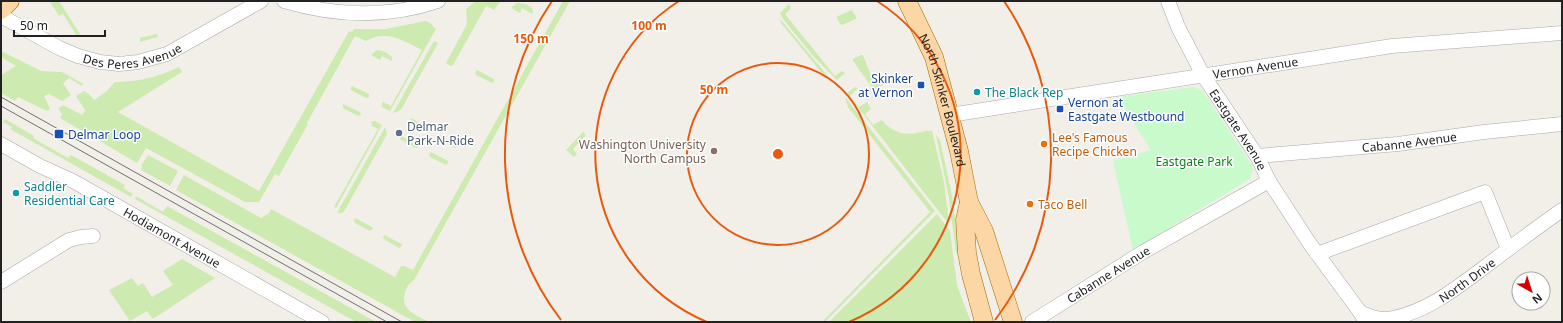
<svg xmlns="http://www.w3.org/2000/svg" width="1563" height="323" viewBox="0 0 1563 323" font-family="'Noto Sans',sans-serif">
<rect width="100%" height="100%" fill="#f2efe9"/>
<g fill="#cdebb0">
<path d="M51 1H59L80 34 77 36 63 14 59 16 50 2Z"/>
<path d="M476 1H501L494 10 486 6 453 65 451 66 446 63 466 26 467 20 466 9Z"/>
<path d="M563 1H570L414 280C408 284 407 287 405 293 400 310 416 315 429 322H415L176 190 184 175 261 218 269 213 271 209 395 277 401 266H404L413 270Z"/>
<path d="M517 3 526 4 532 8 533 12 532 14 522 8 520 13 511 8Z"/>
<path d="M789 4 791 8 785 14 835 76 842 71 845 73 837 80 814 57 783 19 780 13Z"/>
<path d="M852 10 856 17V19L842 25 840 24 837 18 838 16Z"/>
<path d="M780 19 832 81 825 77 781 23Z"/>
<path d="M425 21 429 22 436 29 390 111 382 107V103L383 102 391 106 422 50C405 41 385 29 366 41L355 36 307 123 308 124 279 176 275 174 259 202H245L146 148 137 163 60 118 62 114 58 109 63 105 82 115 85 110 76 96 84 91 89 94 94 100 107 91 115 82C137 82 159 77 179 67L182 72 118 112 259 191 349 31 352 32 354 29H386Z"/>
<path d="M157 34 158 37 140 42V38Z"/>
<path d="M434 41 438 43 402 108 399 111 393 113Z"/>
<path d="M377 50C382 50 388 53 392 57V61L382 56 380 60 371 55Z"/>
<path d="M1 51 41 71 62 72 83 84 82 86 69 78 63 83 71 95 62 101 49 94 44 96 50 109 47 111 18 97 15 101 1 93V75L16 66 1 57Z"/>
<path d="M861 55H863L874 83 882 80 883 81V85L874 90 853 61V59Z"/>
<path d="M477 70 494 79V81L492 83 476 75 475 73Z"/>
<path d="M352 86 369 94V97L366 98 351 90 350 89Z"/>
<path d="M855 87 858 88 850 96 859 107 867 102 871 109 865 114 873 125 882 120C891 131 903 136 916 133 922 132 926 130 932 131L944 182 949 223 947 222 847 93Z"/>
<path d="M845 97 935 211 825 322H822L930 212 848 107Z"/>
<path d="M343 104 360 112 361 115 358 116 343 108Z"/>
<path d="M411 118 428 127V129L425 131 410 123Z"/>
<path d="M5 119 34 136 33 138 68 158 71 155 125 185 123 188 133 194 131 197 10 129 12 127 3 122Z"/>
<path d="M373 121H375L382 125 336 208 334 207 378 129 372 126 371 122Z"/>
<path d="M385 127 387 134 345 210 342 213H337Z"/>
<path d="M583 132 586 135 573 149 577 154 574 157 566 150Z"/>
<path d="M440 135 457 144 458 146 455 148 440 140Z"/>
<path d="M936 135 940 140 952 195 959 252 956 253 949 198Z"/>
<path d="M401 136 418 144 419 147 416 148 401 140 400 139Z"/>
<path d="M431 152 448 161V163L446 165 430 157 429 155Z"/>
<path d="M148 155 178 171 170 186 141 170 142 167 141 166Z"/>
<path d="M136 196 163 212 167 206 376 322H356L135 199Z"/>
<path d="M937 214 950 231 957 285 971 322H829Z"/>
<path d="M355 218 372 227 373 229 370 231 355 223 354 221Z"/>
<path d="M384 235 402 244V246L399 248 384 239 383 238Z"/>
<path d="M182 259 215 278 153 319 147 311 130 321 109 290 132 278 138 286 143 283 152 297 173 285 163 271Z"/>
</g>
<path fill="#c8facc" d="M1193 87 1202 90 1253 167 1251 178 1133 250 1113 161 1151 150 1117 97Z"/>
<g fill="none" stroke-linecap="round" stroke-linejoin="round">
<defs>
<g id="minor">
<path d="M284 1C335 16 386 19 438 1"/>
<path id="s1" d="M1168 1 1178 27 1203 75 1257 156 1269 181 1310 244 1360 312 1366 322"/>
<path id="s2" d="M1 16 59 48 78 56 100 62 119 64 138 62 167 54 261 1"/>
<path id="s3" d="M950 115 1392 46 1562 33"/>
<path id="s4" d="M1 144 40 166 73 181 322 322"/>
<path id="s5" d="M1257 156 1398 144 1484 132 1562 124"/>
<path d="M1317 254 1485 192 1508 249"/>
<path d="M1 282 69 240 81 237 93 236"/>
<path id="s6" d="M1360 312C1371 317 1381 321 1393 318 1428 311 1458 287 1486 266 1511 247 1536 228 1562 210"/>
<path id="s7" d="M1032 322 1143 252 1269 181"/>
</g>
<g id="major">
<path id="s8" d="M907 1 934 57 959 151 969 202 965 220 967 253 971 274 984 322"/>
<path d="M1 10 10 1"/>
<path d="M969 202 984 231 1013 322"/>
</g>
</defs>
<use href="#minor" stroke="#a9a9a9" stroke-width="15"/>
<use href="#major" stroke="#a06b00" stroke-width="19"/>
<use href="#minor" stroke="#fff" stroke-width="14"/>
<use href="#major" stroke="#fcd6a4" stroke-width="18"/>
<g stroke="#707070" stroke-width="1">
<path d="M1 2 3 1"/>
<path d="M1 97 402 322"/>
<path d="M1 106 387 322"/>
</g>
</g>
<g fill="none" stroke="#e8590c" stroke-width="2">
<circle cx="778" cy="154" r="91"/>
<path d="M707 322A182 182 0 0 1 679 1M877 1A182 182 0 0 1 849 322"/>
<path d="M561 320A273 273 0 0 1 552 1M1004 1A273 273 0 0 1 995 320"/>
</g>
<g fill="#1a4fb4" stroke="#fff" stroke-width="1.5">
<rect x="917" y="81" width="8" height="8" rx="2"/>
<rect x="1056" y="105" width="8" height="8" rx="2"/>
<rect x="54" y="129" width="10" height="10" rx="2"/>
</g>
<g fill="#0f9aa8" stroke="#fff" stroke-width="1.5">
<circle cx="977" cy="92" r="4"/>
<circle cx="16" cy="193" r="4"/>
</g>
<circle fill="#5c6f8a" stroke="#fff" stroke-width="1.5" cx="399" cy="133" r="4"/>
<g fill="#e8710a" stroke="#fff" stroke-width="1.5">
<circle cx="1044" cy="144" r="4"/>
<circle cx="1030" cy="204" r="4"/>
</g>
<circle fill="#8d6e63" stroke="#fff" stroke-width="1.5" cx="714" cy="151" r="4"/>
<g text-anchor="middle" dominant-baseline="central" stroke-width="3" stroke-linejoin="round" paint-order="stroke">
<g font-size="12" fill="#222" stroke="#fff">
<text stroke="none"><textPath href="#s2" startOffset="143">Des Peres Avenue</textPath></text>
<text stroke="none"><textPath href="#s3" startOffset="309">Vernon Avenue</textPath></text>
<text stroke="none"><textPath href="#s8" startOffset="106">North Skinker Boulevard</textPath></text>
<text stroke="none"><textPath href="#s1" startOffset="147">Eastgate Avenue</textPath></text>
<text stroke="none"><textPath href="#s5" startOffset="153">Cabanne Avenue</textPath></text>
<text stroke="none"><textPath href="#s4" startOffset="195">Hodiamont Avenue</textPath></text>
<text stroke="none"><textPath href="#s7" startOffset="90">Cabanne Avenue</textPath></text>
<text stroke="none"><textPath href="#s6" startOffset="118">North Drive</textPath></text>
</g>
<g font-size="12" fill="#164399" stroke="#fff" text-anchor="start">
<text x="913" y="78" text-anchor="end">Skinker<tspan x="913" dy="14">at Vernon</tspan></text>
<text x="1068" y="102">Vernon at<tspan x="1068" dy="14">Eastgate Westbound</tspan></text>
<text x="68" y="134">Delmar Loop</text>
</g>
<g font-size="12" fill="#0d838f" stroke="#fff" text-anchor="start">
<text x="985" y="92">The Black Rep</text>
<text x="24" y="186">Saddler<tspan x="24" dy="14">Residential Care</tspan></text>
</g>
<g font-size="12" fill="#4e5e75" stroke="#fff" text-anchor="start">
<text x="407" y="126">Delmar<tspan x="407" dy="14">Park-N-Ride</tspan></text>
</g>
<g font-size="12" fill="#c56008" stroke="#fff" text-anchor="start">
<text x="1052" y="137">Lee's Famous<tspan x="1052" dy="14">Recipe Chicken</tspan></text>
<text x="1038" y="204">Taco Bell</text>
</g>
<g font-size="12" fill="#785e54" stroke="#fff" text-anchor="end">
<text x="706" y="144">Washington University<tspan x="706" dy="14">North Campus</tspan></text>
</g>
<g font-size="12" fill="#0c8416" stroke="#fff">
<text x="1194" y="161">Eastgate Park</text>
</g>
</g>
<circle cx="778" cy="154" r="6" fill="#e8590c" stroke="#fff" stroke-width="2"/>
<g font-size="12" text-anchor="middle" font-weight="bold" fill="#e8590c" stroke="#fff" stroke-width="3" stroke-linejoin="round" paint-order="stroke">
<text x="649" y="30">100 m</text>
<text x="531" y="43">150 m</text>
<text x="714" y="94">50 m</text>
</g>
<rect width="1563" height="323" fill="none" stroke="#222222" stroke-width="4"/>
<g transform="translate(1531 291) rotate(141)"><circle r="19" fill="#ffffff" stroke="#a7a7a7"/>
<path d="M0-3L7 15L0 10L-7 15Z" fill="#d40000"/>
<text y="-6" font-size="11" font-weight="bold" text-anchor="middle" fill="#222222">N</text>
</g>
<path d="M14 30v6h91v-6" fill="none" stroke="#222222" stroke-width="2"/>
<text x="20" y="30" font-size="12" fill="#222222" stroke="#ffffff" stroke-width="3" paint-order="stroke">50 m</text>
</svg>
